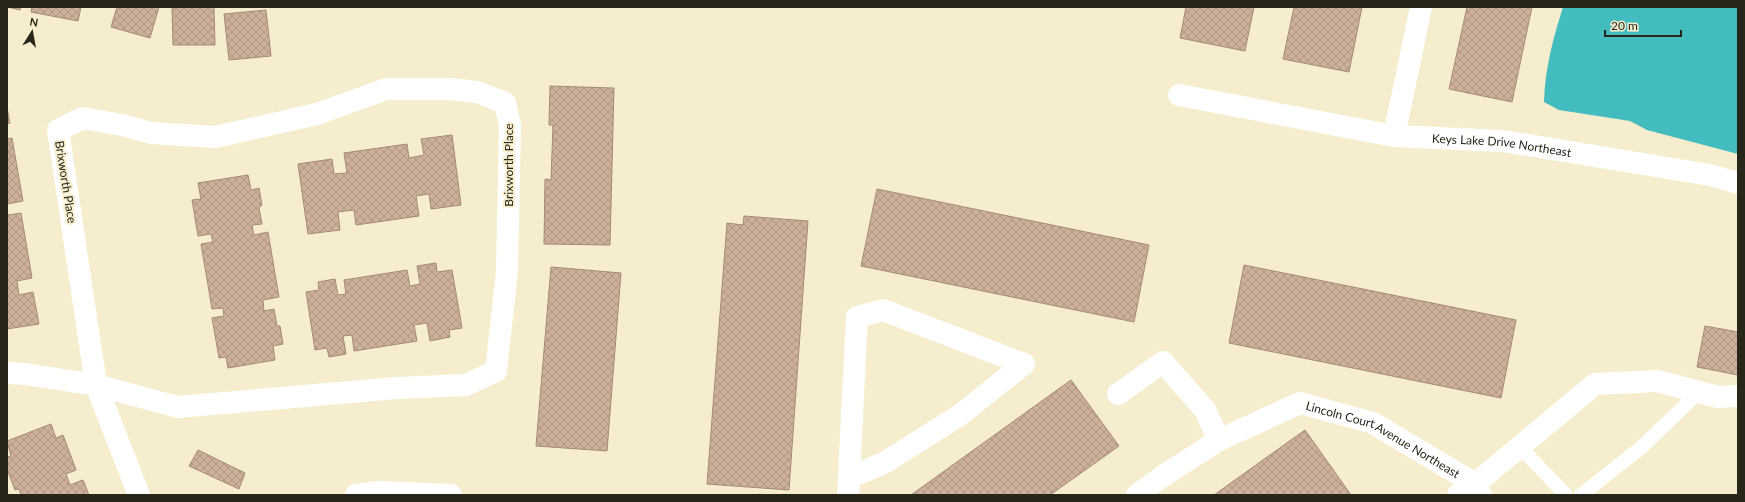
<svg xmlns="http://www.w3.org/2000/svg" width="1745" height="502" viewBox="0 0 1745 502" font-family="Lato,sans-serif">
<defs>
<pattern id="building-cross-hatch" width="8" height="8" patternUnits="userSpaceOnUse"><rect width="8" height="8" fill="#ccb09c"/><path d="M0 0l8 8M0 8l8-8" fill="none" stroke="#af9786"/></pattern>
</defs>
<rect width="100%" height="100%" fill="#f6edce"/>
<path fill="#42bcbe" d="M1563 7H1738V154L1647 130 1630 121 1559 110 1544 102C1545 68 1553 39 1563 7Z"/>
<g fill="url(#building-cross-hatch)" stroke="#a48a77">
<path d="M7 7H21L20 10Z"/>
<path d="M32 7H81L78 21 31 12Z"/>
<path d="M117 7H159L150 38 111 27Z"/>
<path d="M172 7H214L215 45H173Z"/>
<path d="M1186 7H1254L1245 51 1180 38Z"/>
<path d="M1294 7H1362L1349 72 1283 59Z"/>
<path d="M1467 7H1532L1512 102 1449 89Z"/>
<path d="M266 10 271 56 229 60 224 14Z"/>
<path d="M550 86 614 88 610 245 544 244 545 179 551 180 553 125H549Z"/>
<path d="M7 108 10 123 7 124Z"/>
<path d="M452 135 461 205 431 209 429 194 416 196 419 216 356 225 354 210 338 212 340 230 308 234 298 164 332 159 334 174 347 173 344 153 407 144 409 158 424 155 421 139Z"/>
<path d="M12 138 23 201 7 204V139Z"/>
<path d="M248 175 251 190 259 188 262 205 259 208 262 224 252 225 254 235 268 232 279 297 263 300 264 311 274 309 277 326H280L283 344 273 346 275 360 228 368 226 357 219 358 212 318 224 316 223 308 212 309 201 244 213 242 211 234 198 236 192 200 201 199 198 183Z"/>
<path d="M877 189 1149 245 1134 322 861 266Z"/>
<path d="M7 211 8 215 21 213 32 278 17 281 19 295 33 292 39 324 7 329Z"/>
<path d="M744 216 808 221 789 490 707 484 727 223 743 225Z"/>
<path d="M436 263 437 272 452 270 462 328 449 330 450 337 430 341 427 323 414 325 417 341 354 351 352 335 343 336 346 354 329 357 327 348 315 350 306 292 319 290 318 282 335 279 338 295 346 294 344 280 407 270 410 286 420 284 417 266Z"/>
<path d="M1244 265 1516 320 1501 398 1229 343Z"/>
<path d="M551 267 621 273 607 451 536 446Z"/>
<path d="M1705 326 1738 332V375L1697 367Z"/>
<path d="M1071 380 1119 446 1050 495H911Z"/>
<path d="M51 424 56 438 63 435 75 467 76 470 66 474 70 485 83 480 89 495H21L19 489 15 490 7 469V457L11 456 7 441Z"/>
<path d="M1305 430 1351 495H1214Z"/>
<path d="M198 450 245 473 239 489 189 466Z"/>
</g>
<g fill="none" stroke-linecap="round" stroke-linejoin="round">
<g stroke="#fff" stroke-width="14">
<path d="M1520 447 1566 495"/>
<path d="M1581 495 1643 446 1699 392"/>
</g>
<g stroke="#fff" stroke-width="22">
<path id="s1" d="M1421 7 1394 136 1503 141 1710 175 1738 183"/>
<path d="M386 89H449L477 92 505 103 510 125 507 272 496 371 466 385 397 388 178 407 96 385 58 130 83 118 122 125 151 133 215 137 317 114Z"/>
<path d="M1179 95 1394 136"/>
<path d="M7 373 25 374 96 385 139 495"/>
<path d="M1118 394 1163 362 1205 410 1219 440"/>
<path d="M850 477 884 463 960 415 1024 364"/>
<path d="M356 495 379 492 451 495"/>
<path d="M848 495 857 317 883 310 1024 364"/>
<path id="s2" d="M1137 495 1160 478 1219 440 1300 403 1373 423 1475 484 1481 495"/>
<path d="M1458 495 1475 484 1595 384 1657 381 1718 397 1738 396"/>
</g>
</g>
<g text-anchor="middle" dominant-baseline="central" stroke-width="4" stroke-linejoin="round" paint-order="stroke">
<g font-size="12" fill="#282519" stroke="#f6edce">
<text stroke="none"><textPath href="#s1" startOffset="240">Keys Lake Drive Northeast</textPath></text>
<text transform="translate(508 165) rotate(-90)">Brixworth Place</text>
<text transform="translate(66 182) rotate(81)">Brixworth Place</text>
<text stroke="none"><textPath href="#s2" startOffset="279">Lincoln Court Avenue Northeast</textPath></text>
</g>
</g>
<rect width="1745" height="502" fill="none" stroke="#282519" stroke-width="16"/>
<g transform="translate(32 32) rotate(11)" stroke="#f6edce" stroke-width="3" paint-order="stroke">
<path d="M0-3L7 15L0 10L-7 15Z" fill="#282519"/>
<text y="-6" font-size="11" font-weight="bold" text-anchor="middle" fill="#282519">N</text>
</g>
<path d="M1605 30v6h76v-6" fill="none" stroke="#282519" stroke-width="2"/>
<text x="1611" y="30" font-size="12" fill="#282519" stroke="#f6edce" stroke-width="3" paint-order="stroke">20 m</text>
</svg>
